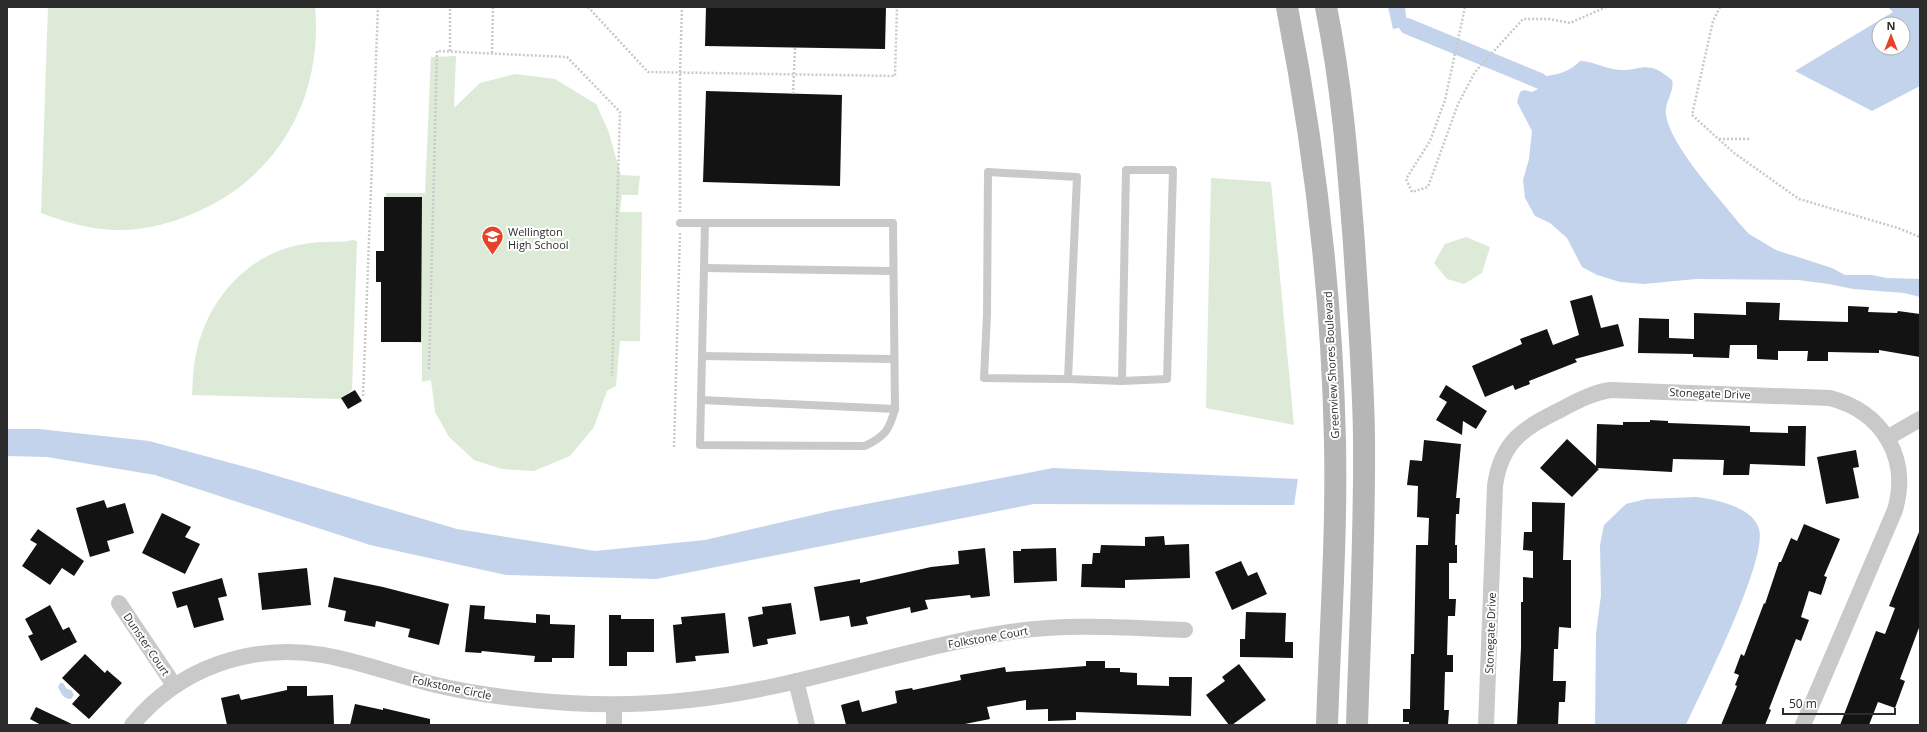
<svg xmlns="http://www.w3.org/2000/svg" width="1927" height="732" viewBox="0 0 1927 732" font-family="'Open Sans',sans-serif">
<rect width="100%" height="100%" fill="#fff"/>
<g fill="#deead8">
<path d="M48 7H315C323 95 281 174 199 211 173 223 144 231 114 230 88 229 65 222 41 213Z"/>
<path d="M456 56 454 108 480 83 515 74 555 79 596 104 608 130 621 175 640 176 638 195H622L620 212H642L640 341H620L616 386 607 391 594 427 570 456 534 471 502 469 474 460 449 437 435 412 431 380 422 382V343L381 340 386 193H425L431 57Z"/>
<path d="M1211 178 1271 182 1294 425 1206 408Z"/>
<path d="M1466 237 1490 247 1482 273 1464 284 1447 279 1434 263 1445 244Z"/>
<path d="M352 240 357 241 352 390 341 399 192 395C193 380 193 365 197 350 208 301 245 258 294 246 304 244 314 242 324 242 333 241 343 243 352 240Z"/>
</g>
<g fill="#c3d3eb" fill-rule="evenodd">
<path d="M1388 7H1405L1407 26 1393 29Z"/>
<path d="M1888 7H1920V86L1872 111 1795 71 1893 12ZM1879 24H1903V48H1879Z"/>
<path d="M1580 61C1592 61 1601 67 1613 69 1641 74 1644 56 1672 80 1675 92 1664 102 1666 115 1671 147 1718 196 1739 223L1749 234 1776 250 1832 268 1845 275H1872L1887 278 1920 279V297L1904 293 1853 289 1829 284 1798 280 1696 279 1644 284 1620 282 1597 275 1582 267 1567 238 1550 223 1535 216 1525 198 1523 180 1529 159 1532 131 1517 102 1520 92 1524 90 1532 92 1538 89 1540 77C1555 75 1569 73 1580 61Z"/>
<path d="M7 429H39L149 441 257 470 457 529 595 551 705 540 830 511 1053 468 1298 479 1294 505 1034 504 656 579 506 575 370 545 155 475 47 457 7 456Z"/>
<path d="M1696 497C1715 499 1753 507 1759 529 1768 560 1702 690 1686 725H1595L1596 634 1601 595 1600 545 1604 525 1626 504 1646 499Z"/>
<path d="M60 683H63L67 689 71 690 74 695 71 699C64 699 61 694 58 687Z"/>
</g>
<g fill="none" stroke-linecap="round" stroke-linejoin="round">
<path stroke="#c3d3eb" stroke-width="16" d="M1407 26 1540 81"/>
</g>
<g fill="#131313">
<path d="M706 7H886L885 49 705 46Z"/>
<path d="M706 91 842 95 840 186 703 182Z"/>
<path d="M384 197H422L421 342H381V282H376V251H384Z"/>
<path d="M1592 295 1601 328 1618 324 1624 346 1575 359 1577 362 1529 381 1530 384 1515 390 1513 385 1485 397 1472 366 1522 344 1520 339 1547 329 1553 345 1579 335 1570 301Z"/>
<path d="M1746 302 1780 303 1779 320 1848 322V306L1869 307 1868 312 1897 313 1898 311 1920 314V357L1879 350V353L1828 352V361H1807L1808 351H1778V360L1757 359V345H1730L1729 358 1693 357V354L1638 353 1639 318 1669 319V338L1694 339V313L1746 315Z"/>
<path d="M1446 385 1487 411 1476 429 1463 421 1462 435 1436 420 1447 402 1439 397Z"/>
<path d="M355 390 362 401 348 409 341 398Z"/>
<path d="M1650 420 1668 421V423L1750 426V432L1788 433V426H1806L1805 466 1750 464 1749 475H1723L1724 460 1673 459 1672 472 1597 468 1599 469 1572 497 1540 468 1567 439 1596 466 1597 424 1623 425V422H1650Z"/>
<path d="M1424 440 1461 444 1456 498H1460L1459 514H1456L1455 545H1457V563H1449V599H1456L1455 616H1448L1447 655H1453V672H1445L1444 710H1449L1448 725H1409V722H1403V709H1410L1411 654H1414L1416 545H1428L1429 518 1417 517 1418 486 1407 485 1410 460 1422 461Z"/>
<path d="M1856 450 1859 467 1853 468 1859 498 1826 504 1817 457Z"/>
<path d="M104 500 107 508 125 503 134 533 107 541 110 551 90 557 76 508Z"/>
<path d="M1532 502 1565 503 1563 560H1571V628L1559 627 1558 649H1554L1553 681H1566L1565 702H1559L1558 725H1517L1521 648V602H1523V577L1533 578V551L1523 550 1524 532H1532Z"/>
<path d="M162 513 191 527 185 537 200 544 185 574 142 553Z"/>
<path d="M1804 524 1840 539 1824 576 1827 577 1821 595 1809 591 1801 617 1809 620 1801 641 1796 639 1769 709 1771 710 1765 725H1721L1737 686 1735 685 1739 675 1734 673 1741 654 1744 656 1764 603 1765 604 1779 562H1781L1791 538 1797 541Z"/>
<path d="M38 529 84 561 74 576 62 568 50 585 22 566 37 544 30 540Z"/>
<path d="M1919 532 1920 625 1900 679 1905 681 1895 708 1878 702 1869 725H1840L1876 631 1885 634 1895 608 1889 606Z"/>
<path d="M1164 536 1165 545 1189 544 1190 578 1125 580V588L1081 587 1082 564H1092L1093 553H1100L1101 545 1145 546V537Z"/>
<path d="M985 548 990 596 971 598 970 595 925 600 928 609 911 613 910 607 866 617 868 624 851 627 849 616 820 621 814 587 860 579V583L931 567 959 564 958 551Z"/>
<path d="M1056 548 1057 581 1014 583 1013 551H1021V549Z"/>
<path d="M1241 561 1248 576 1257 572 1267 594 1232 610 1215 572Z"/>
<path d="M307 568 311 605 262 610 258 573Z"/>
<path d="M334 577 383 587 449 604 439 645 408 637 410 629 376 621 375 627 344 621 346 611 328 607Z"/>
<path d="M222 578 227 596 218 598 224 620 194 628 187 605 177 608 172 592Z"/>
<path d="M791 603 796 634 767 639 768 644 753 647 748 617 763 614 762 607Z"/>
<path d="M50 605 63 630 69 627 77 642 41 661 28 636 33 634 25 619Z"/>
<path d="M470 605 485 606 484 619 536 623V614L550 615V624L575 625 574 658H552V662H534L535 656 482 651 481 653 465 652Z"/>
<path d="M1246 612 1286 613 1285 642H1293V658L1240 657V639H1245Z"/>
<path d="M725 613 729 653 695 656 696 661 676 663 673 625 682 624 681 617Z"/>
<path d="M609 615H621V619H654V652H627V666H609Z"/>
<path d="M85 654 105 673 107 670 122 683 89 719 72 704 80 695 62 678Z"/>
<path d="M1086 661H1105V668H1120V672L1137 673V685L1169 686V677H1192L1191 716 1076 712V720L1048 721V709L1026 710V700L987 707 990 719 960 725H846L841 705 859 700 862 712 897 703 895 691 912 688 913 690 961 680 960 675 1005 667 1006 672 1086 666Z"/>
<path d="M1239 664 1266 700 1232 725H1229L1206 695 1225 681 1222 677Z"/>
<path d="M287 686H307V696L333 695 334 725H227L221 698 239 694 241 700 287 690Z"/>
<path d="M355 704 383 710V708L430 719V725H350Z"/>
<path d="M36 707 74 725H41L30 719Z"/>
</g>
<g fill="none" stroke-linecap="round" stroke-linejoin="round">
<g stroke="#c9c9c9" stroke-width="2.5" stroke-dasharray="2 2" stroke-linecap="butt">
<path d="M588 7 648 72 895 76 897 7"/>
<path d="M1465 7 1445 100 1430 141 1406 179 1412 192 1428 187 1458 104 1475 72 1523 19H1549L1570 23 1606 7"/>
<path d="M1720 7 1713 21 1692 115 1734 153 1799 199 1898 228 1920 237"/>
<path d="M450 51V7"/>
<path d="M492 53 493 7"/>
<path d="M793 94 795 48"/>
<path d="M1719 139H1750"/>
<path d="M680 212V72L682 7"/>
<path d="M429 369 437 51 567 57 620 112 612 376"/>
<path d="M363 396 378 7"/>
<path d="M674 447 680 233"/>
</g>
<g stroke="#c9c9c9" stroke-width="8">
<path d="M988 172 1077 177 1068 379 984 378 987 314Z"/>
<path d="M680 223H893L895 409C889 431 885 436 865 446L700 445 705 223"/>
<path d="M704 268 893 271"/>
<path d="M702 356 894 359"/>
<path d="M1068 379 1122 381 1167 379 1173 170H1126L1122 381"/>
<path d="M701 400 895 409"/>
</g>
<g stroke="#c9c9c9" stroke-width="16">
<path d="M1887 438 1920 419"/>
<path d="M119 603 174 685"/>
<path d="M796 681 807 725"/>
<path d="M614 705V725"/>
<path d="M132 725C179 668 250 643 323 655 358 661 393 674 428 683 474 695 522 700 569 703 636 707 705 701 770 687 850 670 929 644 1010 632 1068 623 1127 628 1185 630"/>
<path d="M1486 725 1495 486C1501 441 1524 428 1562 409 1577 401 1592 393 1610 390L1830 398C1883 412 1910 458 1895 510L1803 725"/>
</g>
<g stroke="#b6b6b6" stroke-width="22">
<path d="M1287 7C1315 151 1332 296 1335 442 1337 537 1330 631 1327 725"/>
<path d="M1326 7C1342 86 1348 164 1354 244 1358 308 1363 372 1364 436 1365 532 1360 629 1357 725"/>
</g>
</g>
<defs>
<symbol id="school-pin" viewBox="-11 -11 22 30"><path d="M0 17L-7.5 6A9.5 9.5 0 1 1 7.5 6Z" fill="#e74229" stroke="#fff"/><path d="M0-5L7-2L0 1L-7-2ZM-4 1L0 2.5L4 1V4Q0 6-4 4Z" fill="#fff"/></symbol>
</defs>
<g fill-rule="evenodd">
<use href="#school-pin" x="480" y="224" width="25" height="34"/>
</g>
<g text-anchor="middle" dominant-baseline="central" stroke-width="4" stroke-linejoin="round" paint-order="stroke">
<g font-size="11" fill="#2c2c2c" stroke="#fff" text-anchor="start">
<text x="508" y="231">Wellington<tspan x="508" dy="13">High School</tspan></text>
</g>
<g font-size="11" fill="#2c2c2c" stroke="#fff">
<text transform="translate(1331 365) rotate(-93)">Greenview Shores Boulevard</text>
<text transform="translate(1710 393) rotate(2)">Stonegate Drive</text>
<text transform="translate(1490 633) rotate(-88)">Stonegate Drive</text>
<text transform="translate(988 637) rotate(-10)">Folkstone Court</text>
<text transform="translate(147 644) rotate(56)">Dunster Court</text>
<text transform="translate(452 687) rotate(12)">Folkstone Circle</text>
</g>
</g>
<rect width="1927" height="732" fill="none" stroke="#2c2c2c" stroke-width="16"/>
<g transform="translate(1891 36)"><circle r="19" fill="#ffffff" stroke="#ababab"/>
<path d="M0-3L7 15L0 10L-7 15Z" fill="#e74229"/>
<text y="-6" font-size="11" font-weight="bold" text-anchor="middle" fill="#2c2c2c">N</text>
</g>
<path d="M1783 708v6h112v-6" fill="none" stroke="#2c2c2c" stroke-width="2"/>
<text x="1789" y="708" font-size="12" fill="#2c2c2c" stroke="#ffffff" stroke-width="3" paint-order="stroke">50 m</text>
</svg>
